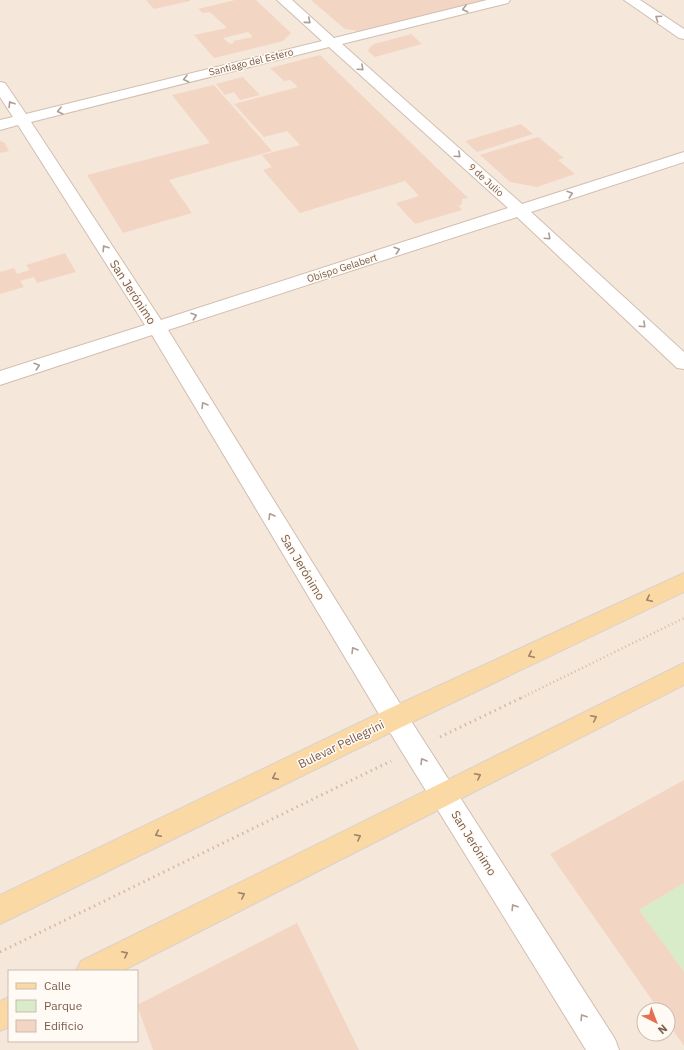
<svg xmlns="http://www.w3.org/2000/svg" width="684" height="1050" viewBox="0 0 684 1050" font-family="'IBM Plex Sans',sans-serif">
<rect width="100%" height="100%" fill="#fdf6ec"/>
<path fill="#f5e8da" fill-rule="evenodd" d="M0 0H684V1050H0ZM9 971H137V1041H9ZM644 1010H668V1034H644Z"/>
<path fill="#d8ecc9" d="M684 883V972L639 910Z"/>
<g fill="#f3d5c3" fill-rule="evenodd">
<path d="M146 0H190V1L154 9Z"/>
<path d="M235 0H256L291 33 283 41 214 58 194 35 227 28 210 12 203 13 198 9ZM248 32 253 37 233 41 234 43 230 44 223 38Z"/>
<path d="M311 0H489L365 32 345 29Z"/>
<path d="M411 34 422 44 375 57 368 51 369 48 374 44Z"/>
<path d="M320 55 468 198 462 199V204L459 206 462 210 415 224 396 203 419 196 405 181 300 213 263 170 272 167 262 155 300 145 287 131 264 137 234 104 298 87 290 80 284 81 270 68Z"/>
<path d="M243 77 260 95 240 100 234 92 225 95 216 84Z"/>
<path d="M214 85 272 151 169 180 192 213 123 233 87 175 210 143 172 95Z"/>
<path d="M521 124 533 134 477 152 465 141Z"/>
<path d="M538 137 564 158 558 160 575 174 537 187 510 182 480 155Z"/>
<path d="M0 141 4 142 9 151 0 153Z"/>
<path d="M65 253 76 272 37 283 34 277 20 281 24 287 0 294V272L14 268 17 274 30 270 26 265Z"/>
<path d="M684 780V883L639 910 684 972V1046L668 1023V1010H659L550 854Z"/>
<path d="M297 923 359 1050H153L137 1005Z"/>
</g>
<g fill="none" stroke-linecap="round" stroke-linejoin="round">
<defs>
<g id="minor">
<path d="M277 0H292L334 38 487 0H510L508 3 342 44 522 204 684 152V162L531 212 684 352V369L677 368 517 217 168 330 404 710 615 1039 619 1050H586L386 726 152 335 0 385V371L145 325 18 125 0 130V120L13 117 0 97V82L5 83 26 114 322 41ZM329 47 508 208 161 320 31 122Z"/>
<path d="M624 0H640L684 29V39L679 38Z"/>
</g>
<g id="major">
<path d="M684 573V592L404 726 0 924V895L386 710Z"/>
<path d="M684 663V685L122 971H76L81 961Z"/>
<path d="M9 997V1027L0 1031V1001Z"/>
</g>
</defs>
<use href="#minor" stroke="#d1beb0" stroke-width="2"/>
<use href="#major" stroke="#dad1cd" stroke-width="2"/>
<path stroke="#d9b8a5" stroke-width="2.5" stroke-dasharray="1 3" stroke-linecap="butt" d="M521 698 684 618"/>
<g stroke="#d9b8a5" stroke-width="3" stroke-dasharray="1.5 4" stroke-linecap="butt">
<path d="M440 737 523 697"/>
<path d="M0 952 391 761"/>
</g>
<use href="#minor" fill="#fff" fill-rule="evenodd"/>
<use href="#major" fill="#fbd9a5" fill-rule="evenodd"/>
</g>
<defs><path id="oneway-chevron" d="M-2-3.5L2.5 0L-2 3.5" fill="none" stroke-width="1.6" stroke-linecap="round" stroke-linejoin="round"/></defs>
<g stroke="#af9d94">
<use href="#oneway-chevron" transform="translate(465 9) rotate(166)"/>
<use href="#oneway-chevron" transform="translate(658 18) rotate(-146)"/>
<use href="#oneway-chevron" transform="translate(308 21) rotate(41)"/>
<use href="#oneway-chevron" transform="translate(361 68) rotate(42)"/>
<use href="#oneway-chevron" transform="translate(186 79) rotate(166)"/>
<use href="#oneway-chevron" transform="translate(11 104) rotate(-122)"/>
<use href="#oneway-chevron" transform="translate(60 111) rotate(166)"/>
<use href="#oneway-chevron" transform="translate(458 155) rotate(42)"/>
<use href="#oneway-chevron" transform="translate(570 194) rotate(-18)"/>
<use href="#oneway-chevron" transform="translate(548 237) rotate(43)"/>
<use href="#oneway-chevron" transform="translate(105 248) rotate(-123)"/>
<use href="#oneway-chevron" transform="translate(397 250) rotate(-18)"/>
<use href="#oneway-chevron" transform="translate(194 316) rotate(-18)"/>
<use href="#oneway-chevron" transform="translate(643 325) rotate(43)"/>
<use href="#oneway-chevron" transform="translate(37 366) rotate(-18)"/>
<use href="#oneway-chevron" transform="translate(204 405) rotate(-121)"/>
<use href="#oneway-chevron" transform="translate(271 516) rotate(-121)"/>
<use href="#oneway-chevron" transform="translate(354 650) rotate(-121)"/>
<use href="#oneway-chevron" transform="translate(423 761) rotate(-121)"/>
<use href="#oneway-chevron" transform="translate(514 907) rotate(-122)"/>
<use href="#oneway-chevron" transform="translate(583 1017) rotate(-122)"/>
</g>
<g stroke="#a18267">
<use href="#oneway-chevron" transform="translate(649 599) rotate(155)"/>
<use href="#oneway-chevron" transform="translate(531 655) rotate(155)"/>
<use href="#oneway-chevron" transform="translate(594 718) rotate(-26)"/>
<use href="#oneway-chevron" transform="translate(478 776) rotate(-27)"/>
<use href="#oneway-chevron" transform="translate(275 777) rotate(154)"/>
<use href="#oneway-chevron" transform="translate(158 834) rotate(154)"/>
<use href="#oneway-chevron" transform="translate(358 837) rotate(-27)"/>
<use href="#oneway-chevron" transform="translate(242 895) rotate(-27)"/>
<use href="#oneway-chevron" transform="translate(125 954) rotate(-27)"/>
</g>
<g text-anchor="middle" dominant-baseline="central" stroke-width="3" stroke-linejoin="round" paint-order="stroke">
<g font-size="10" fill="#7a5c4d" stroke="#fffaf3">
<text transform="translate(251 62) rotate(-14)">Santiago del Estero</text>
<text transform="translate(486 180) rotate(42)">9 de Julio</text>
<text transform="translate(342 268) rotate(-18)">Obispo Gelabert</text>
</g>
<g font-size="12" fill="#7a5c4d" stroke="#fffaf3">
<text transform="translate(133 292) rotate(57)">San Jerónimo</text>
<text transform="translate(303 567) rotate(59)">San Jerónimo</text>
<text transform="translate(341 744) rotate(-26)">Bulevar Pellegrini</text>
<text transform="translate(474 843) rotate(58)">San Jerónimo</text>
</g>
</g>
<rect x="8" y="970" width="130" height="72" fill="#fffaf3" stroke="#cabbb1"/>
<rect x="16" y="983" width="20" height="6" fill="#fbd9a5" stroke="#cabbb1"/>
<text x="44" y="990" font-size="12" fill="#7a5c4d">Calle</text>
<rect x="16" y="1000" width="20" height="12" fill="#d8ecc9" stroke="#cabbb1"/>
<text x="44" y="1010" font-size="12" fill="#7a5c4d">Parque</text>
<rect x="16" y="1020" width="20" height="12" fill="#f3d5c3" stroke="#cabbb1"/>
<text x="44" y="1030" font-size="12" fill="#7a5c4d">Edificio</text>
<g transform="translate(656 1022) rotate(138)"><circle r="19" fill="#fffaf3" stroke="#cabbb1"/>
<path d="M0-3L7 15L0 10L-7 15Z" fill="#e76f51"/>
<text y="-6" font-size="11" font-weight="bold" text-anchor="middle" fill="#7a5c4d">N</text>
</g>
</svg>
